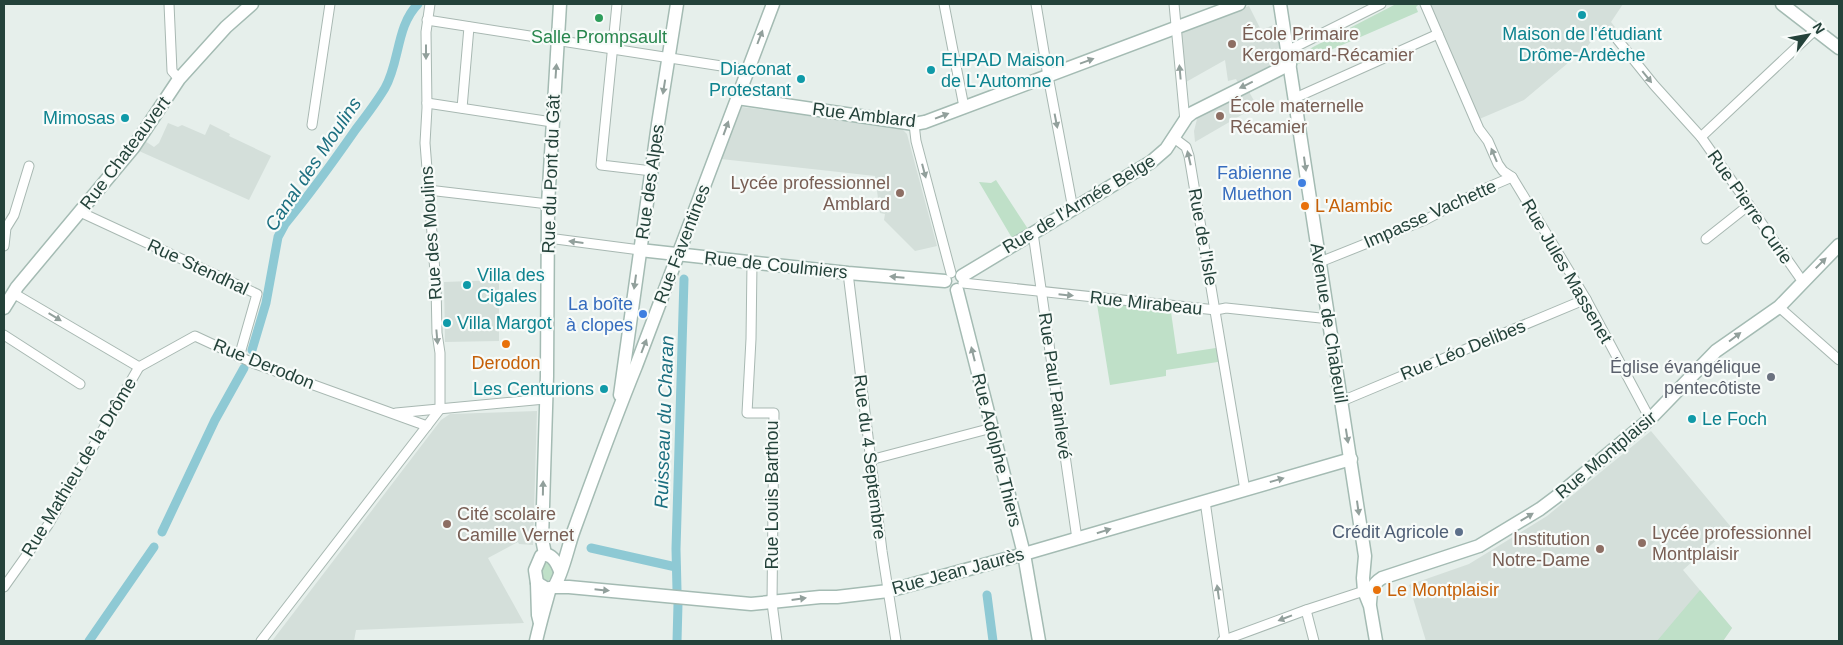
<svg xmlns="http://www.w3.org/2000/svg" width="1843" height="645" viewBox="0 0 1843 645" font-family="Helvetica,sans-serif">
<rect width="100%" height="100%" fill="#e6efeb"/>
<g fill="#d4dfda">
<path d="M1428 4H1623L1611 22 1619 32 1615 35 1609 26 1599 31 1587 47 1524 100 1477 120Z"/>
<path d="M1249 6 1261 30 1278 23 1284 60 1238 83 1236 79 1228 81 1225 60 1186 82 1181 31Z"/>
<path d="M1248 90 1257 106 1195 142 1194 131 1197 119Z"/>
<path d="M742 107 900 127 907 134 937 246 915 251 884 220 885 214 880 213 875 176 721 159Z"/>
<path d="M168 123 178 127 182 125 205 135 210 124 230 134 229 136 271 156 249 200 139 151 145 141 154 147 159 143Z"/>
<path d="M499 280V341L445 342 444 282Z"/>
<path d="M537 411 533 545 519 544 518 542 488 558 524 623 356 630 354 641H272L441 420 450 414Z"/>
<path d="M1651 431 1731 527 1683 570 1732 628 1723 641H1426L1409 585 1469 564 1547 516Z"/>
</g>
<g fill="#bfe0c8">
<path d="M1396 4H1419L1416 7 1418 12 1296 65 1295 59 1313 47Z"/>
<path d="M996 180 1028 229 1012 238 979 182 991 183Z"/>
<path d="M1096 298 1170 305 1177 354 1222 347 1224 361 1166 370V376L1110 385Z"/>
<path d="M545 562H549L554 570 552 578 547 581 542 579 540 567Z"/>
<path d="M1700 590 1732 628 1723 641H1657Z"/>
</g>
<g fill="none" stroke-linecap="round" stroke-linejoin="round">
<g stroke="#8ec9d4" stroke-width="9">
<path d="M252 350 266 303 278 237 285 224C310 194 333 162 356 129 366 116 376 103 385 88 400 62 396 26 418 4"/>
<path d="M162 532 215 420 244 368"/>
<path d="M591 548 676 567"/>
<path d="M677 590 676 549 684 279"/>
<path d="M987 595 993 641"/>
<path d="M89 641 154 547"/>
<path d="M677 641 678 604"/>
</g>
<defs>
<g id="street">
<path d="M169 4 172 71 179 79"/>
<path d="M617 4 601 165 652 171"/>
<path d="M944 4 964 107"/>
<path d="M1036 4 1048 76 1073 209"/>
<path d="M1174 4 1185 121"/>
<path d="M1425 4 1479 129 1488 141 1498 164 1503 171 1512 177 1586 299 1650 419"/>
<path d="M427 20 747 70"/>
<path d="M1617 39 1654 85 1701 137 1803 282"/>
<path d="M1287 51 1381 4"/>
<path d="M1295 98 1438 34"/>
<path d="M427 103 552 122"/>
<path d="M462 108 469 27"/>
<path d="M914 124 916 141 951 273"/>
<path d="M312 125 330 4"/>
<path d="M1701 137 1815 30"/>
<path d="M1174 138 1186 147 1189 156 1245 490"/>
<path d="M428 190 548 204"/>
<path d="M80 212 257 294 239 357"/>
<path d="M1033 233 1077 539"/>
<path d="M548 238 640 250"/>
<path d="M1706 239 1749 205"/>
<path d="M4 246 6 228 14 215 29 166"/>
<path d="M1320 262 1425 220 1484 189 1512 177"/>
<path d="M752 263 751 339 747 413H774L772 603 777 641"/>
<path d="M848 273 882 551 896 641"/>
<path d="M963 283 1216 310 1226 308 1330 319"/>
<path d="M13 293 139 367"/>
<path d="M1779 307 1839 360"/>
<path d="M4 335 80 384"/>
<path d="M139 367 195 336 253 363 427 426"/>
<path d="M1342 401 1586 299"/>
<path d="M396 413 545 399"/>
<path d="M870 460 992 428"/>
<path d="M1205 501 1225 640"/>
<path d="M4 587 48 525 139 367"/>
<path d="M1306 610 1314 641"/>
<path d="M261 641 440 409V353L437 333 436 285 425 143 427 108 426 32 430 4"/>
<path d="M1222 641 1306 610 1364 591"/>
</g>
<g id="secondary">
<path d="M1280 4 1365 556 1363 578 1364 591 1370 606 1376 641"/>
<path d="M1782 4 1839 48"/>
<path d="M737 98 914 124 925 122 1239 4"/>
<path d="M640 250 848 273 945 281"/>
<path d="M962 276 1151 162 1166 149 1187 117 1192 113 1290 64"/>
<path d="M957 290 1024 554 1039 641"/>
<path d="M4 308 17 287 133 148 179 79 226 27 252 4"/>
<path d="M620 395 658 124 677 4"/>
<path d="M545 554 542 539 547 376 548 204 560 4"/>
<path d="M537 583 547 589 554 587C563 573 568 546 574 530 594 475 614 420 636 366L773 4"/>
<path d="M554 587H569L751 604 820 597H837L888 591 1024 554 1351 459"/>
<path d="M1370 603C1371 591 1371 585 1382 578L1479 546 1540 509 1556 497 1650 419 1716 351 1779 307 1839 245"/>
<path d="M540 623 538 615 537 583 535 570 541 556C551 551 557 563 560 571"/>
<path d="M536 641C540 623 545 606 550 588"/>
</g>
</defs>
<use href="#street" stroke="#a8b8b2" stroke-width="11"/>
<use href="#secondary" stroke="#a4bbb3" stroke-width="15"/>
<use href="#street" stroke="#fff" stroke-width="9"/>
<use href="#secondary" stroke="#fff" stroke-width="12"/>
</g>
<defs><path id="oneway-solid" d="M-6-.8H1V-3.2L6.5 0L1 3.2V.8H-6Z" transform="scale(1.25)"/></defs>
<g fill="#92a09c">
<use href="#oneway-solid" transform="translate(760 37) rotate(-69)"/>
<use href="#oneway-solid" transform="translate(426 52) rotate(90)"/>
<use href="#oneway-solid" transform="translate(1087 61) rotate(-20)"/>
<use href="#oneway-solid" transform="translate(556 71) rotate(-86)"/>
<use href="#oneway-solid" transform="translate(1180 72) rotate(-95)"/>
<use href="#oneway-solid" transform="translate(1647 77) rotate(51)"/>
<use href="#oneway-solid" transform="translate(1246 85) rotate(154)"/>
<use href="#oneway-solid" transform="translate(664 87) rotate(99)"/>
<use href="#oneway-solid" transform="translate(942 116) rotate(-21)"/>
<use href="#oneway-solid" transform="translate(1056 121) rotate(79)"/>
<use href="#oneway-solid" transform="translate(726 128) rotate(-70)"/>
<use href="#oneway-solid" transform="translate(1494 155) rotate(-113)"/>
<use href="#oneway-solid" transform="translate(1189 158) rotate(-103)"/>
<use href="#oneway-solid" transform="translate(1305 164) rotate(82)"/>
<use href="#oneway-solid" transform="translate(924 171) rotate(75)"/>
<use href="#oneway-solid" transform="translate(576 242) rotate(-173)"/>
<use href="#oneway-solid" transform="translate(1821 263) rotate(-45)"/>
<use href="#oneway-solid" transform="translate(897 277) rotate(-175)"/>
<use href="#oneway-solid" transform="translate(635 282) rotate(98)"/>
<use href="#oneway-solid" transform="translate(1066 295) rotate(6)"/>
<use href="#oneway-solid" transform="translate(55 317) rotate(31)"/>
<use href="#oneway-solid" transform="translate(437 337) rotate(85)"/>
<use href="#oneway-solid" transform="translate(1735 337) rotate(-37)"/>
<use href="#oneway-solid" transform="translate(644 346) rotate(-69)"/>
<use href="#oneway-solid" transform="translate(973 354) rotate(-104)"/>
<use href="#oneway-solid" transform="translate(1347 436) rotate(81)"/>
<use href="#oneway-solid" transform="translate(1277 480) rotate(-16)"/>
<use href="#oneway-solid" transform="translate(543 488) rotate(-89)"/>
<use href="#oneway-solid" transform="translate(1358 508) rotate(82)"/>
<use href="#oneway-solid" transform="translate(1527 517) rotate(-31)"/>
<use href="#oneway-solid" transform="translate(1104 531) rotate(-17)"/>
<use href="#oneway-solid" transform="translate(602 590) rotate(6)"/>
<use href="#oneway-solid" transform="translate(1218 592) rotate(-98)"/>
<use href="#oneway-solid" transform="translate(799 599) rotate(-8)"/>
<use href="#oneway-solid" transform="translate(1285 618) rotate(159)"/>
</g>
<g fill="#0f9aa8" stroke="#f7fbf9" stroke-width="2">
<circle cx="1582" cy="15" r="5"/>
<circle cx="931" cy="70" r="5"/>
<circle cx="801" cy="79" r="5"/>
<circle cx="125" cy="118" r="5"/>
<circle cx="467" cy="285" r="5"/>
<circle cx="447" cy="323" r="5"/>
<circle cx="604" cy="389" r="5"/>
<circle cx="1692" cy="419" r="5"/>
</g>
<circle fill="#2e9e5b" stroke="#f7fbf9" stroke-width="2" cx="599" cy="18" r="5"/>
<g fill="#8d6e63" stroke="#f7fbf9" stroke-width="2">
<circle cx="1232" cy="44" r="5"/>
<circle cx="1220" cy="116" r="5"/>
<circle cx="900" cy="193" r="5"/>
<circle cx="447" cy="524" r="5"/>
<circle cx="1642" cy="543" r="5"/>
<circle cx="1600" cy="549" r="5"/>
</g>
<g fill="#3f7fe0" stroke="#f7fbf9" stroke-width="2">
<circle cx="1302" cy="183" r="5"/>
<circle cx="643" cy="314" r="5"/>
</g>
<g fill="#e8710a" stroke="#f7fbf9" stroke-width="2">
<circle cx="1305" cy="206" r="5"/>
<circle cx="506" cy="344" r="5"/>
<circle cx="1377" cy="590" r="5"/>
</g>
<circle fill="#6b7280" stroke="#f7fbf9" stroke-width="2" cx="1771" cy="377" r="5"/>
<circle fill="#5c6f8a" stroke="#f7fbf9" stroke-width="2" cx="1459" cy="532" r="5"/>
<g text-anchor="middle" dominant-baseline="central" stroke-width="4.5" stroke-linejoin="round" paint-order="stroke">
<g font-size="18" fill="#785e54" stroke="#f7fbf9" text-anchor="start">
<text x="1242" y="34">École Primaire<tspan x="1242" dy="21">Kergomard-Récamier</tspan></text>
<text x="1230" y="106">École maternelle<tspan x="1230" dy="21">Récamier</tspan></text>
<text x="890" y="183" text-anchor="end">Lycée professionnel<tspan x="890" dy="21">Amblard</tspan></text>
<text x="457" y="514">Cité scolaire<tspan x="457" dy="21">Camille Vernet</tspan></text>
<text x="1652" y="533">Lycée professionnel<tspan x="1652" dy="21">Montplaisir</tspan></text>
<text x="1590" y="539" text-anchor="end">Institution<tspan x="1590" dy="21">Notre-Dame</tspan></text>
</g>
<g font-size="18" fill="#0d838f" stroke="#f7fbf9" text-anchor="start">
<text x="1582" y="34" text-anchor="middle">Maison de l'étudiant<tspan x="1582" dy="21">Drôme-Ardèche</tspan></text>
<text x="941" y="60">EHPAD Maison<tspan x="941" dy="21">de L'Automne</tspan></text>
<text x="791" y="69" text-anchor="end">Diaconat<tspan x="791" dy="21">Protestant</tspan></text>
<text x="115" y="118" text-anchor="end">Mimosas</text>
<text x="477" y="275">Villa des<tspan x="477" dy="21">Cigales</tspan></text>
<text x="457" y="323">Villa Margot</text>
<text x="594" y="389" text-anchor="end">Les Centurions</text>
<text x="1702" y="419">Le Foch</text>
</g>
<g font-size="18" fill="#27864d" stroke="#f7fbf9">
<text x="599" y="37">Salle Prompsault</text>
</g>
<g font-size="18" fill="#24423a" stroke="#f7fbf9">
<text transform="translate(864 115) rotate(7)">Rue Amblard</text>
<text transform="translate(125 153) rotate(-53)">Rue Chateauvert</text>
<text transform="translate(551 174) rotate(-88)">Rue du Pont du Gât</text>
<text transform="translate(650 182) rotate(-82)">Rue des Alpes</text>
<text transform="translate(1079 204) rotate(-31)">Rue de l'Armée Belge</text>
<text transform="translate(1750 207) rotate(55)">Rue Pierre Curie</text>
<text transform="translate(1430 214) rotate(-24)">Impasse Vachette</text>
<text transform="translate(431 233) rotate(-94)">Rue des Moulins</text>
<text transform="translate(1203 237) rotate(80)">Rue de l'Isle</text>
<text transform="translate(682 244) rotate(-69)">Rue Faventines</text>
<text transform="translate(776 265) rotate(6)">Rue de Coulmiers</text>
<text transform="translate(198 267) rotate(25)">Rue Stendhal</text>
<text transform="translate(1567 271) rotate(60)">Rue Jules Massenet</text>
<text transform="translate(1146 303) rotate(6)">Rue Mirabeau</text>
<text transform="translate(1329 323) rotate(81)">Avenue de Chabeuil</text>
<text transform="translate(1463 350) rotate(-22)">Rue Léo Delibes</text>
<text transform="translate(264 364) rotate(22)">Rue Derodon</text>
<text transform="translate(1055 386) rotate(82)">Rue Paul Painlevé</text>
<text transform="translate(997 450) rotate(76)">Rue Adolphe Thiers</text>
<text transform="translate(1606 455) rotate(-40)">Rue Montplaisir</text>
<text transform="translate(870 457) rotate(83)">Rue du 4 Septembre</text>
<text transform="translate(79 467) rotate(-59)">Rue Mathieu de la Drôme</text>
<text transform="translate(772 495) rotate(-90)">Rue Louis Barthou</text>
<text transform="translate(958 571) rotate(-15)">Rue Jean Jaurès</text>
</g>
<g font-size="18" fill="#366cbe" stroke="#f7fbf9" text-anchor="end">
<text x="1292" y="173">Fabienne<tspan x="1292" dy="21">Muethon</tspan></text>
<text x="633" y="304">La boîte<tspan x="633" dy="21">à clopes</tspan></text>
</g>
<g font-size="18" fill="#c56008" stroke="#f7fbf9" text-anchor="start">
<text x="1315" y="206">L'Alambic</text>
<text x="506" y="363" text-anchor="middle">Derodon</text>
<text x="1387" y="590">Le Montplaisir</text>
</g>
<g font-size="18" fill="#5b616d" stroke="#f7fbf9" text-anchor="end">
<text x="1761" y="367">Église évangélique<tspan x="1761" dy="21">pentecôtiste</tspan></text>
</g>
<g font-size="18" fill="#4e5e75" stroke="#f7fbf9" text-anchor="end">
<text x="1449" y="532">Crédit Agricole</text>
</g>
<g font-size="19" font-style="italic" fill="#1c6f80" stroke="#f7fbf9">
<text transform="translate(313 164) rotate(-56)">Canal des Moulins</text>
<text transform="translate(664 422) rotate(-88)">Ruisseau du Charan</text>
</g>
</g>
<rect width="1843" height="645" fill="none" stroke="#24423a" stroke-width="10"/>
<g transform="translate(1808 35) rotate(58)" stroke="#f7fbf9" stroke-width="4" paint-order="stroke">
<path d="M0-4L9 19L0 12L-9 19Z" fill="#24423a"/>
<text y="-8" font-size="14" font-weight="bold" text-anchor="middle" fill="#24423a">N</text>
</g>
</svg>
